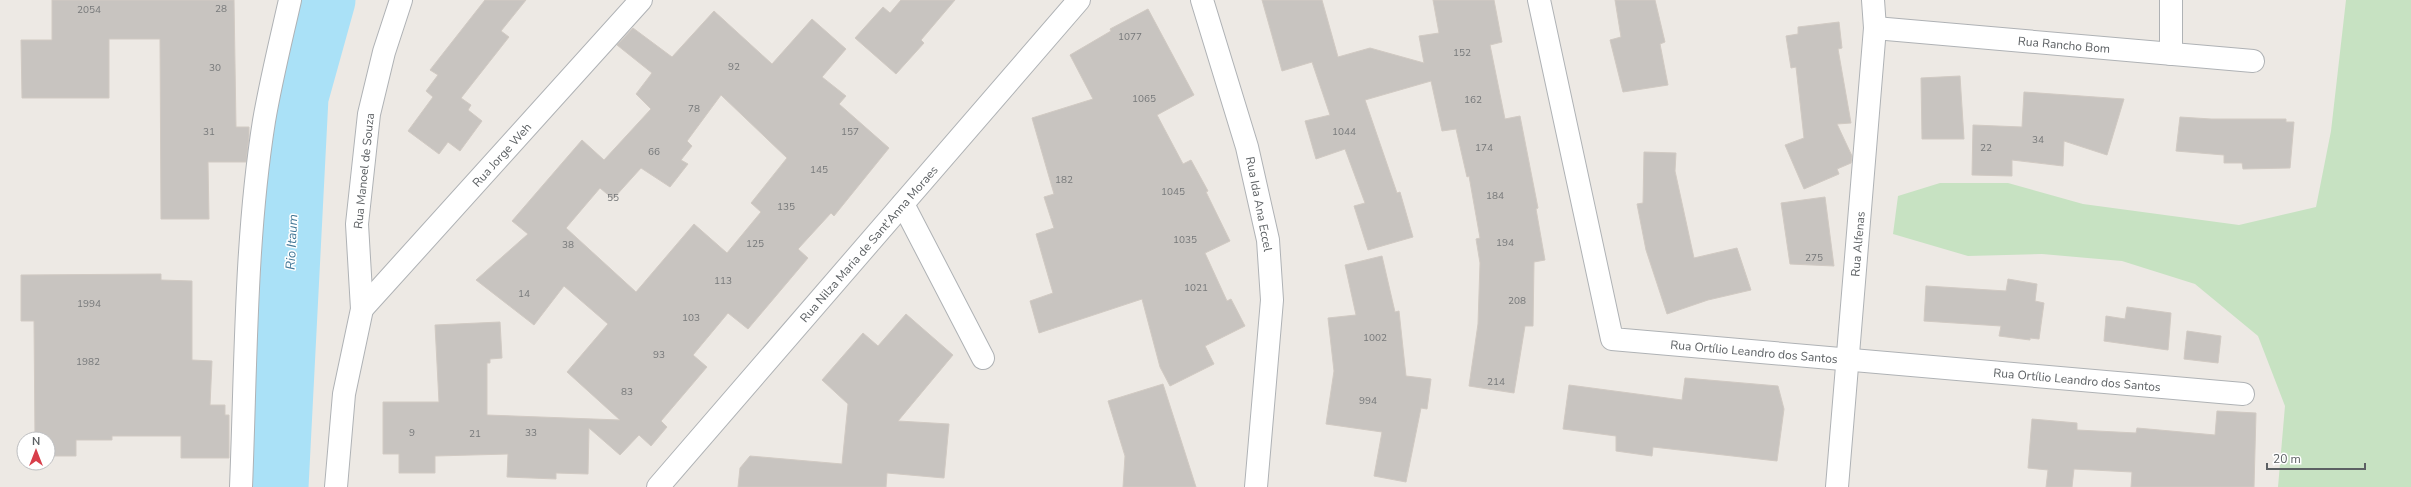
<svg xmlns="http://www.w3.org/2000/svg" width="2411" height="487" viewBox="0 0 2411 487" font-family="'Nunito Sans',sans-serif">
<rect width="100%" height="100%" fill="#ede9e4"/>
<path fill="#c7e2c2" d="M2346 0H2411V487H2278L2285 406 2258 336 2195 284 2122 261 2042 254 1968 256 1893 234 1898 196 1940 183H2008L2083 204 2239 225 2316 207 2331 131Z"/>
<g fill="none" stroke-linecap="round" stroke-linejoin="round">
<path stroke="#aae1f7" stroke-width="59" d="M279 487 299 97 326 0"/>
</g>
<g fill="#c8c4c0" stroke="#d1cac3" fill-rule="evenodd">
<path d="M52 0H234L236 127H249V136L246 162H208L209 219H161L160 39H109V98H22L21 40H52Z"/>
<path d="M485 0H526L501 31 509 37 461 98 471 105 468 110 482 121 460 151 448 142 439 154 408 131 433 97 426 91 438 75 430 70Z"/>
<path d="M901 0H955L921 40 924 43 896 74 855 38 883 7 890 13Z"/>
<path d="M1262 0H1322L1338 57 1370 48 1424 63 1419 36 1439 33 1433 0H1494L1502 42 1490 45 1505 119 1520 116 1538 208 1536 209 1545 260 1534 262 1533 326H1525L1514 393 1469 386 1478 324 1480 263 1476 239 1480 238 1469 176 1467 177 1456 129 1442 131 1431 81 1365 100 1397 193 1400 192 1413 237 1368 250 1354 206 1365 203 1345 149 1316 159 1305 121 1330 115 1312 62 1282 71Z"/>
<path d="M1615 0H1655L1665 42 1660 44 1668 85 1623 92 1610 40 1621 37Z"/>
<path d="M1148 9 1194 95 1157 115 1183 164 1191 160 1208 191 1206 192 1230 241 1205 253 1227 301 1231 299 1245 326 1205 346 1214 364 1170 386 1160 367 1142 299 1039 333 1030 301 1053 293 1036 234 1054 228 1044 197 1054 194 1032 118 1093 99 1070 55 1111 31 1110 29Z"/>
<path d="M714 11 772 64 812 19 846 49 822 77 846 96 839 104 889 148 834 216 831 213 798 249 808 258 748 329 728 313 693 355 707 367 661 421 667 427 651 446 639 435 620 455 589 428 588 474 556 473V479L507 477 508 454 435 456V473H399V454H383V402H439L435 325 500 322 502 358 490 359V363H487V415L620 420 567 372 608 324 564 286 534 325 476 280 528 234 512 221 582 140 604 160 651 109 636 94 652 73 617 45 633 28 672 57ZM721 95 787 158 751 203 761 212 727 253 694 224 636 292 566 228 600 188 613 199 641 168 670 187 688 164 681 160 692 146 687 141Z"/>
<path d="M1839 22 1842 48 1838 49 1851 123 1837 124 1852 156 1851 163 1837 169 1839 174 1804 189 1785 145 1804 138 1796 67 1791 68 1786 36 1798 34V27Z"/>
<path d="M1960 76 1964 139H1922L1921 78Z"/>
<path d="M2024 92 2124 99 2107 155 2064 141 2063 166 2012 160V176L1972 175 1973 125 2022 127Z"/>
<path d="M2180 117 2211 119H2286V122H2294L2290 168 2243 169 2242 163H2224V155L2176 151Z"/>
<path d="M1644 152 1676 153 1675 171 1694 258 1737 248 1751 290 1708 300 1667 314 1646 250 1637 204 1643 203Z"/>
<path d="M1825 197 1834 266 1790 264 1781 203Z"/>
<path d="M1382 256 1395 312 1399 311 1406 376 1431 379 1427 409 1421 408 1406 482 1374 476 1382 432 1326 424 1334 371 1328 318 1356 315 1345 265Z"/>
<path d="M161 274V280L192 281V360L212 361 210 405H225V415H229V458H181V436H112V440H76V456H48V439H35L34 321H21V275Z"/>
<path d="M2008 279 2037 284 2035 301 2044 303 2039 339 2030 338V340L1999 336 2001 326 1924 321 1926 286 2006 291Z"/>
<path d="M2127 307 2171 313 2168 350 2104 341 2106 316 2125 319Z"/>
<path d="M906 314 953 355 898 421 949 424 944 478 887 473 886 487H738L740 468 750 456 842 464 848 404 822 380 863 333 878 346Z"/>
<path d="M2187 331 2221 336 2218 363 2184 359Z"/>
<path d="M1685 378 1778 386 1784 409 1777 461 1653 447 1652 456 1616 451V436L1563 429 1569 385 1682 400Z"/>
<path d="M1163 384 1196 487H1123L1125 456 1108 401Z"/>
<path d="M2217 411 2256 413 2254 487H2131L2132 472 2074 469 2072 487H2046L2048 470 2028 468 2032 419 2077 423V430L2136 433 2137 428 2215 435Z"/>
</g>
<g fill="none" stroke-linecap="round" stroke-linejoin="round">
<defs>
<g id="minor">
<path d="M1539 0 1612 339 2243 394"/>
<path d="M1875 28 2253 61"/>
<path d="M2171 54V0"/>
<path d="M903 204 983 358"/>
<path d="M362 309 641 0"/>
<path d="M241 487C246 366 245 240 264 121 271 80 281 40 290 0"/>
<path d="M336 487 344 394 362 309 357 224 369 114 384 52 401 0"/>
<path d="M658 487 1079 0"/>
<path d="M1837 487 1875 28 1873 0"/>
</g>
<path id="tertiary" d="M1202 0 1247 147 1268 240 1272 300 1256 487"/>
</defs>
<use href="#minor" stroke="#afb2b5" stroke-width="24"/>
<use href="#tertiary" stroke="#afb2b5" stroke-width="24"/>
<use href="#minor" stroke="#fff" stroke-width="22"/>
<use href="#tertiary" stroke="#fff" stroke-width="22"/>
</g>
<g text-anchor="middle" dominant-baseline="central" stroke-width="3" stroke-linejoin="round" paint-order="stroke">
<g font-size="10" fill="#77797a">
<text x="221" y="9">28</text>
<text x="89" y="10">2054</text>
<text x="1130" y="37">1077</text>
<text x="1462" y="53">152</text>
<text x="734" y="67">92</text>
<text x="215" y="68">30</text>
<text x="1144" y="99">1065</text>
<text x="1473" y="100">162</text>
<text x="694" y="109">78</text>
<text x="209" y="132">31</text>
<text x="850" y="132">157</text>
<text x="1344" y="132">1044</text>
<text x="2038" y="140">34</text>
<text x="1484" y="148">174</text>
<text x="1986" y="148">22</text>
<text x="654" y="152">66</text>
<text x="819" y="170">145</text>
<text x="1064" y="180">182</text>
<text x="1173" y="192">1045</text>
<text x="1495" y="196">184</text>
<text x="613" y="198">55</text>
<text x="786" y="207">135</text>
<text x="1185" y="240">1035</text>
<text x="1505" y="243">194</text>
<text x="755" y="244">125</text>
<text x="568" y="245">38</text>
<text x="1814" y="258">275</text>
<text x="723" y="281">113</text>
<text x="1196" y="288">1021</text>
<text x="524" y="294">14</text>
<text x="1517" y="301">208</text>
<text x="89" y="304">1994</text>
<text x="691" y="318">103</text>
<text x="1375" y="338">1002</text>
<text x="659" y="355">93</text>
<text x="88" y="362">1982</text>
<text x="1496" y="382">214</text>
<text x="627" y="392">83</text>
<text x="1368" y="401">994</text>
<text x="412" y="433">9</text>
<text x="531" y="433">33</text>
<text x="475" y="434">21</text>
</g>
<g font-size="12" fill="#5c6063" stroke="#fff">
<text transform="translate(2064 45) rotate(5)">Rua Rancho Bom</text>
<text transform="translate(502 155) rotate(-48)">Rua Jorge Weh</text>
<text transform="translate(364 171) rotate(-84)">Rua Manoel de Souza</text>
<text transform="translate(1259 204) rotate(79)">Rua Ida Ana Eccel</text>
<text transform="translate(869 244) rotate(-49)">Rua Nilza Maria de Sant'Anna Moraes</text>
<text transform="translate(1858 244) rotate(-85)">Rua Alfenas</text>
<text transform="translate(1754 352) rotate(5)">Rua Ortílio Leandro dos Santos</text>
<text transform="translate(2077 380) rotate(5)">Rua Ortílio Leandro dos Santos</text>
</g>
<g font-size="13" font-style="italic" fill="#437897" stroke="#fff">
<text transform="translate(292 242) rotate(-87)">Rio Itaum</text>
</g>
</g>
<g transform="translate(36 451)"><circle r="19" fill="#ffffff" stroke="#bebfc1"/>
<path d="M0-3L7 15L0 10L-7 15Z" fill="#d83e4a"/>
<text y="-6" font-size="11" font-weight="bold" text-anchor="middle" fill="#5c6063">N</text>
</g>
<path d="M2267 463v6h98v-6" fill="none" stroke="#5c6063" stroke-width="2"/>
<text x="2273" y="463" font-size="12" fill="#5c6063" stroke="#ffffff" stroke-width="3" paint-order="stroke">20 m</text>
</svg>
